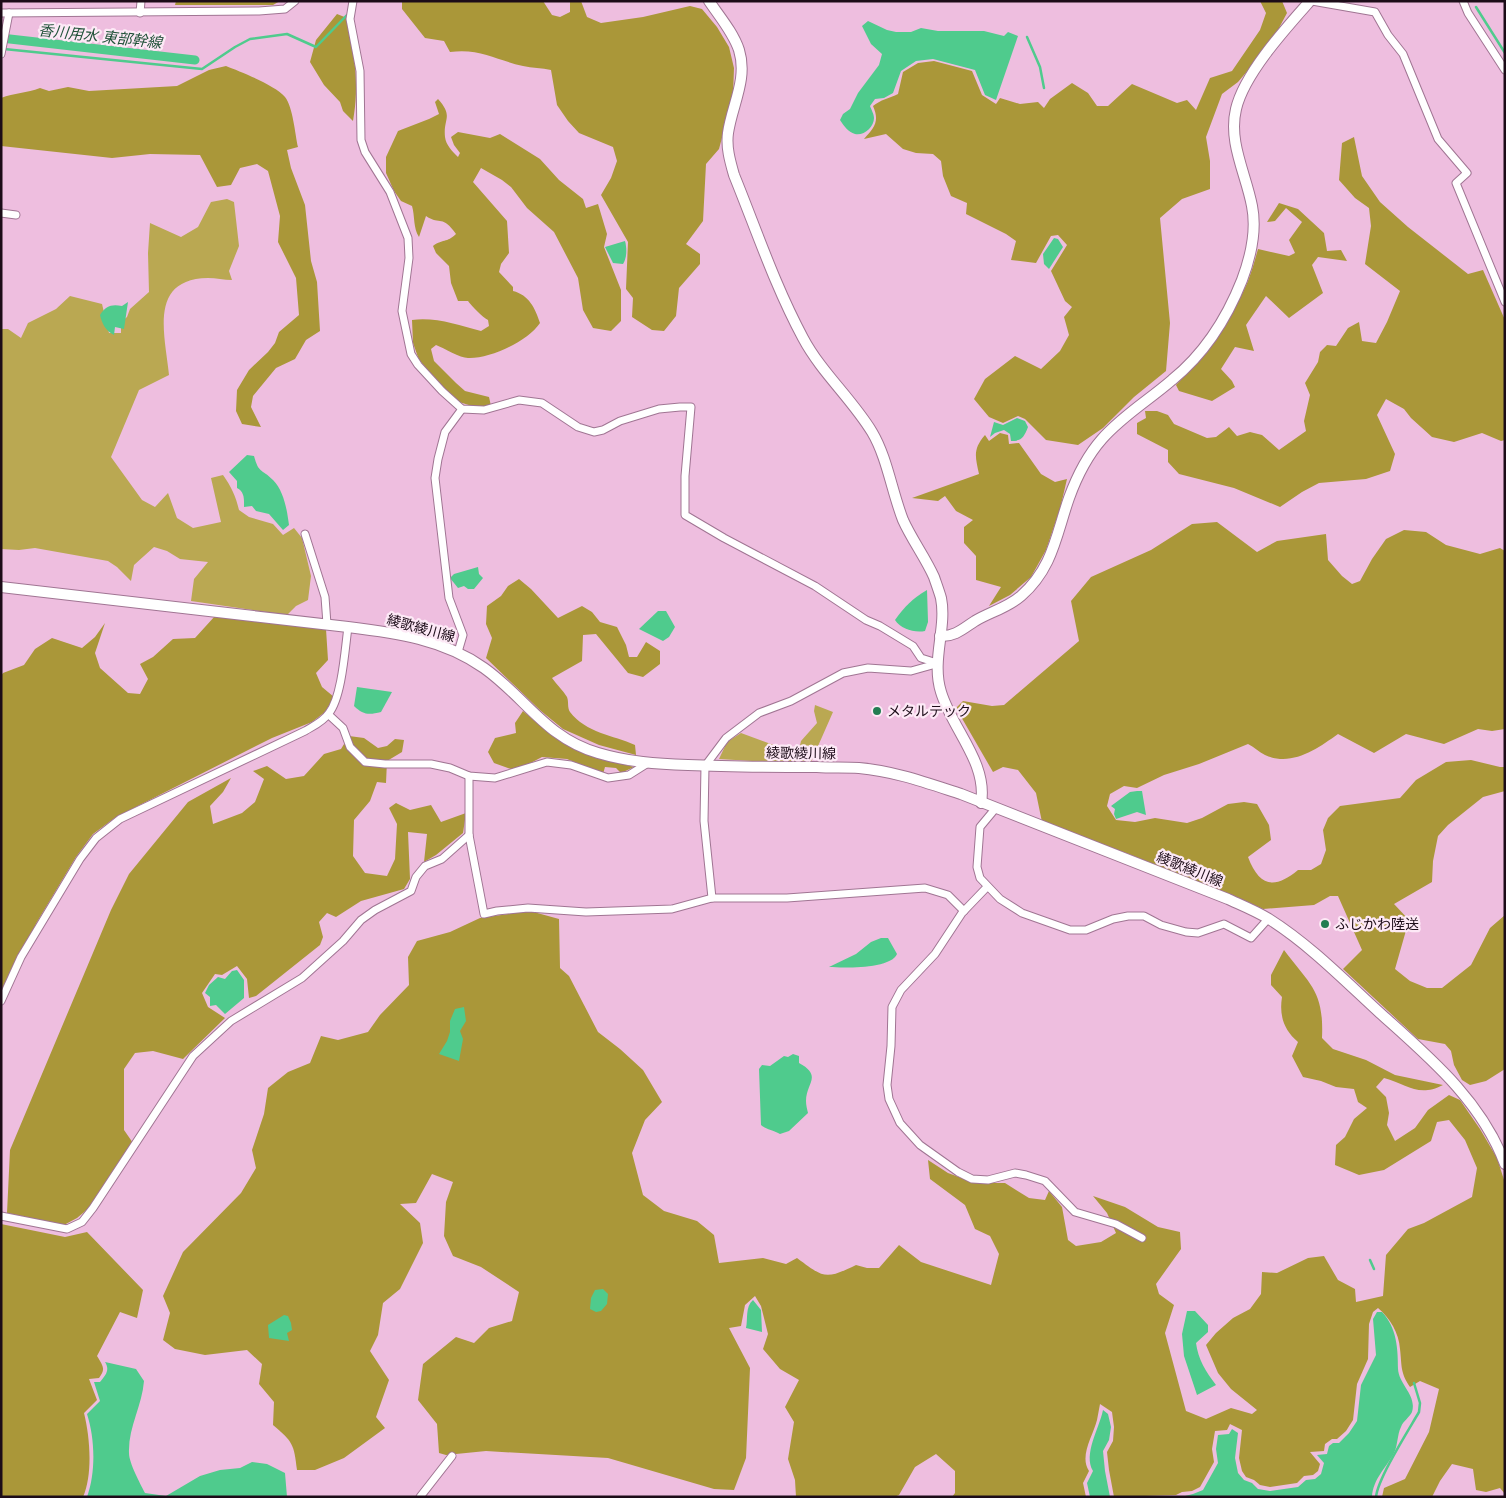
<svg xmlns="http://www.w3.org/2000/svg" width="1506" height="1498" viewBox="0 0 1506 1498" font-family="Mulish,'Noto Sans JP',sans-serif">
<rect width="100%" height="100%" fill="#eebedf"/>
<g fill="#baa852">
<path d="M227 199 234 202 239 246 229 271 232 280C224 280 216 278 208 278 148 279 165 335 169 375L139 390 111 457 142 500 155 507 168 493 177 518 193 528 221 522 211 478 223 475C231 486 236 497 239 510L249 517 273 524 283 535 294 528 302 538 311 576 308 600 296 606 287 615 191 601 194 579 208 562 180 559 167 551 154 547 134 565 131 581 117 567 108 561 35 548 19 550 1 549V329H8L21 338 28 323 56 309 70 296 102 304 109 333H121V322L127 317 130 309 149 292 148 253 150 223 181 237 198 227 211 202Z"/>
<path d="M815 705 833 712 811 762H769L719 759 727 742 741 733 798 754 801 741 817 723 814 711Z"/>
</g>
<g fill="#aa9739">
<path d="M176 1H280L273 5H175Z"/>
<path d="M402 1H543L552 15 560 17 570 12V1H581L587 17 601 23 643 17 690 6 702 9 717 27 729 47 734 68 733 96 719 149 706 164 703 221 686 244 700 254V264L679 288 676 316 664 331 652 330 632 317 633 298 626 289 628 242 601 195 611 178 617 161 613 147 579 133 568 121 557 105 551 70C542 68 532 68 523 66 496 60 480 48 450 52L444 41 425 38 402 9Z"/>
<path d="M1260 1H1282L1287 13 1271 43 1238 82 1222 94 1206 137 1210 161V189L1182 199 1160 218 1170 323 1166 371 1134 397 1103 428 1078 445 1046 440 1025 419 1018 416 1003 423 989 417 974 399 985 379 1015 356 1041 369 1060 351 1069 335 1064 317 1072 307 1065 301 1051 271 1067 245 1058 235 1051 236 1036 263 1011 260 1016 241 1006 234 966 214 967 203 951 196 943 176 941 161 933 154 916 153 903 149 886 134 864 139C874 128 880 122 873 106 880 100 890 98 898 94L903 72 918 63 934 61 972 71 982 95 996 104 1000 98 1020 104 1038 102 1044 108 1050 99 1072 83 1088 93 1097 106H1108L1132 84 1177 103 1187 100 1196 110 1210 78 1232 71 1260 30 1266 13Z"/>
<path d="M337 14 347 18C354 54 360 83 353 121L343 111 340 102 324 85 310 62 316 40Z"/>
<path d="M226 66C241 72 275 85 285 97 293 107 295 134 298 147L287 150 291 168 305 205 311 261 317 282 320 331 306 340 295 359 276 368 253 396 251 407 261 427 242 424 236 411 237 390 249 370 268 352 275 343 279 332 299 315 296 278 278 242 280 216 268 171 257 164 240 168 231 185 217 187 200 155 150 154 112 158 1 146V98C14 93 27 93 40 88L49 91 68 87 89 91 177 86 209 70Z"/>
<path d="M438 99C454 117 443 118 445 137 446 145 452 151 458 157L460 153 454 145 451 137 458 132 490 138 500 134 540 159 559 180 583 199 586 208 598 204 607 234 604 247 621 290V321L611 331 593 328 583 310 578 278 554 232 527 208 511 187 502 180 481 168 473 182 507 221 509 253 501 264 499 272 513 287V291C529 295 535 308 540 323 528 341 490 359 468 358 460 358 444 348 436 345L431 349 434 361 456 383 465 391 489 397 491 406H472L459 402 444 388 419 360 413 343 412 320C436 317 458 325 481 331L489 326 488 320C482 317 472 306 468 301H458L451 283 449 266 436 253 433 246C442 239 447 243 456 234 442 214 441 226 426 216L419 237C413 228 415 216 412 206L401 201 394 191 386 173V157L398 131 429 119 439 114 435 102Z"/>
<path d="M1354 137 1362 176 1380 202 1408 227 1468 274 1483 270 1505 320V440L1501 441 1482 433 1454 442 1432 437 1411 418 1404 409 1386 399 1377 415 1395 454 1390 471 1366 479 1319 483 1302 492 1280 507 1234 488 1179 474 1168 462V450L1137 434V423L1146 418 1145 411H1157L1168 415 1174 424 1207 438 1216 437 1229 427 1237 436 1250 432 1262 435 1279 450 1306 431 1304 421 1310 395 1305 383 1318 362 1320 352 1327 345 1336 346 1348 328 1359 322 1362 341 1376 343 1387 322 1400 291 1365 264 1371 226 1369 208 1355 198 1339 180 1342 143Z"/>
<path d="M1279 203 1298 209 1324 233 1327 251 1341 250 1347 261 1318 257 1312 265 1323 293 1289 318 1266 296 1246 325 1254 351 1235 347 1221 369 1232 381 1235 387 1212 401 1179 391 1176 385C1203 357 1227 326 1244 290 1250 278 1254 263 1258 249L1289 256 1295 253 1289 240 1302 222 1286 208 1275 221 1267 222Z"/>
<path d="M1000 433 1008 435 1009 444 1019 443 1041 474 1055 482 1067 479 1060 509 1046 550 1031 577 1010 595 989 606 1001 587 976 580V556L964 543V527L973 520 956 511 945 496 938 501 912 498 979 474C975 456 973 449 985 435L989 441Z"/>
<path d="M1217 522 1257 552 1277 541 1326 534 1328 560 1342 576 1352 584 1360 581 1372 559 1386 539 1404 530 1426 532 1446 545 1480 554 1500 548 1505 551V729L1492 731 1478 729 1444 744 1406 734 1374 753 1338 734C1317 749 1292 767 1265 755 1259 752 1254 747 1248 744L1199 764 1164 775 1137 788 1124 786 1110 794 1107 806 1116 820 1135 822 1155 818 1187 823 1202 818 1228 804 1244 802 1257 804 1269 825 1271 840 1248 857C1259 886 1274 890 1298 870H1311L1321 864 1326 850 1323 830 1328 818 1340 806 1400 798 1416 780 1446 762 1471 760 1500 767H1505V791L1483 797 1448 825 1438 836 1433 861 1432 882 1394 904 1409 920 1395 969 1410 981 1427 988H1442L1471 965 1490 928 1505 915V1069L1486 1081 1470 1085 1462 1080 1454 1065 1451 1051 1445 1044 1418 1039 1343 969 1362 950 1338 896H1330L1314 905 1263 909 1239 898 1126 853 1042 822 1036 793 1018 770 1003 767 993 772 956 708 963 701 992 706 1004 705 1079 641 1071 601 1091 577 1151 550 1192 524Z"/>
<path d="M519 579 531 589 558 618 582 606 592 612 600 622 617 627 626 645 629 657H637L646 642 660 651V664L643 677 628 673 596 634 583 635 582 661 552 678C556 684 563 690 567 697 569 702 567 707 570 712 586 733 613 735 635 745L636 755 599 745 563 729 541 711 486 658 492 638 486 624 487 606 501 596 508 586Z"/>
<path d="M215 616 326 629 328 660 316 673 322 687 334 697 325 712 312 722 272 738 116 817 93 834 76 857 37 922 1 994V676L3 673 24 665 35 649 52 638 82 648 95 637 105 623 95 653 100 668 128 693 140 694 148 679 140 664 153 657 173 639 195 638Z"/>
<path d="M523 711C557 741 590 757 634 767L621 773 616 768 605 767 603 774 567 759 542 757 523 767 511 769 494 763 488 752 495 738 516 733 515 723Z"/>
<path d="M349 736 364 738 378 748 387 746 395 739 404 740 402 752 387 761 386 783 377 782 370 801 354 820 353 856 365 873 387 876 395 859 397 824 389 808 396 803 410 810 431 805 441 822 466 813 463 833 436 855 424 862 427 834 408 832 410 879 404 889 361 901 336 917 327 913 319 922 323 937 320 945 256 996 249 998 247 979 237 966 222 975 215 974 202 993 208 1007 225 1018 183 1059 153 1051 135 1053 124 1069V1130L133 1143 89 1208 77 1218 64 1225 7 1213 10 1150 111 910 129 874 188 802 231 778 223 792 210 806 213 824 242 813 255 802 264 779 253 771 267 766 286 779 304 776 324 754 341 749Z"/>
<path d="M530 911 559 919 560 968 569 976 598 1032 620 1049 643 1070 662 1102 645 1120 632 1153 643 1195 664 1211 697 1221 714 1235 719 1263 763 1258 786 1264 797 1258C824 1278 825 1280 856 1265L867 1268H879L899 1245 921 1262 991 1285 999 1254 990 1236 975 1229 965 1205 930 1179 928 1160 948 1173 975 1183H1005L1029 1198 1045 1200 1049 1191 1062 1207 1068 1240 1076 1246 1101 1242 1116 1233 1107 1213 1093 1196 1125 1207 1158 1227 1180 1232 1181 1249 1156 1284 1159 1294 1174 1305 1165 1333 1186 1411 1206 1419 1231 1408 1252 1414 1257 1410 1231 1389 1218 1373 1206 1345 1216 1333 1233 1318 1250 1309 1261 1294 1262 1272 1277 1273 1308 1258 1324 1256 1338 1280 1355 1289 1356 1302 1383 1296 1386 1255 1408 1229 1424 1223 1472 1197 1477 1168 1465 1140 1449 1120 1437 1122 1431 1141 1384 1170 1359 1175 1335 1165 1336 1145 1345 1137 1354 1119 1367 1108 1358 1102 1354 1089 1336 1087 1321 1081 1303 1077 1292 1056 1298 1042C1284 1030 1279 1016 1282 997L1271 985V975L1284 950C1310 985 1324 990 1322 1038L1333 1049 1366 1060 1395 1075 1443 1085C1418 1098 1407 1084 1384 1078L1376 1087 1386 1097 1389 1113 1387 1125 1395 1141 1415 1128 1428 1110 1449 1095 1460 1100 1480 1129 1497 1158 1505 1183V1494L1500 1488 1486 1492 1476 1490 1473 1469 1452 1464 1440 1481 1432 1497H1382L1384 1488 1405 1479 1429 1432 1439 1389 1420 1381 1410 1387C1400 1372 1402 1366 1400 1349 1399 1333 1390 1318 1378 1308L1373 1312 1369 1324 1368 1359 1357 1384 1353 1420 1346 1431 1337 1439H1332L1325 1444 1324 1451 1310 1452 1320 1464 1318 1471 1313 1475 1304 1476 1297 1483 1270 1487 1260 1485 1254 1480 1246 1477 1242 1471 1239 1458 1242 1430 1230 1424 1227 1430 1215 1431 1212 1449 1214 1462 1200 1487 1192 1491 1182 1492 1176 1495 1114 1497 1109 1470 1107 1452 1113 1441 1114 1427 1112 1412 1100 1404C1099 1409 1098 1415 1097 1420 1093 1436 1079 1456 1089 1471L1083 1483 1086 1497H952L955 1493V1471L936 1454 915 1467 899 1495 894 1497H796L795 1480 788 1459 794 1422 785 1407 799 1380 780 1369 763 1349 768 1334 761 1306 755 1296 745 1305 741 1326 729 1328 750 1368 746 1458 734 1490 714 1489 608 1458 486 1451 446 1455 439 1453 437 1424 418 1400 423 1364 456 1337 474 1343 489 1328 512 1321 519 1292 481 1267 453 1256 444 1236 446 1202 453 1182 432 1174 416 1203 400 1204 420 1223 423 1243 400 1289 383 1303 378 1335 370 1351 389 1380 376 1417 385 1428 344 1458 315 1470H297C294 1444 293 1442 273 1425L274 1402 259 1384 262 1364 247 1350 205 1355 175 1349 163 1340 170 1313 163 1296 183 1252 241 1193 256 1168 252 1150 264 1114 268 1088 288 1072 310 1063 321 1036 338 1040 368 1032 380 1015 409 985 408 957 417 941 450 932 480 918Z"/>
<path d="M1 1224 65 1237 87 1232 143 1290 137 1318 120 1312 97 1356C103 1366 106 1369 99 1378L89 1379 97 1400 84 1413C90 1437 93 1474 83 1497H1Z"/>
</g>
<g fill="#4fcb8d">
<path d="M868 21 887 30 896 32H911L921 28 938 31H984L1004 36 1008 32 1018 36 996 100 985 95 975 70 933 59 916 61 901 71 893 93 884 98 875 99 870 106C871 109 874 114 874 118 874 127 864 136 855 134 848 132 844 126 840 120L843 114 850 109 858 93 879 65 882 54 871 44 862 26Z"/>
<path d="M1054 238 1058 239 1063 247 1049 269 1044 264 1043 254Z"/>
<path d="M625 241C627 248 627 258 623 264L613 263 605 247Z"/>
<path d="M128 302 124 329 115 327 114 335C106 331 102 324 100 315 106 306 111 304 122 306Z"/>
<path d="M1017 418 1025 421 1028 427C1024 437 1022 441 1011 441L1010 434 1004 430 995 433 990 437 994 422 1003 425Z"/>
<path d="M247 455 254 456C259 474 261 468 273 480 284 491 287 510 289 525L283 530 269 514 256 511 252 506 244 507C244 500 245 492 237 488V481L229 472Z"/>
<path d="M478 567 479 574 483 578 474 589H468L464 586 458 588 450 578 454 574Z"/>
<path d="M927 590 928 622 925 631C914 633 901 629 895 620 905 606 912 599 927 590Z"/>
<path d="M658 611H666L675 627 669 637 663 641 639 629Z"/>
<path d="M357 687 392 692 381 712C369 715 363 715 354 706Z"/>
<path d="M1137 791H1142L1146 815 1137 812 1116 819 1114 814 1115 809 1111 806 1130 792Z"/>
<path d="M881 938H888L897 954C891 969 844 968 829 967L856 954 871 942Z"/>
<path d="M237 970 244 980V998L225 1014 216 1005 210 1006V997L205 993 209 985 218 977 225 979 232 971Z"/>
<path d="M464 1007 466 1021 460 1031 463 1039 459 1061 439 1054 447 1041 450 1032V1021L455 1009Z"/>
<path d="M793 1054 799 1056V1063C823 1076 806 1083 806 1101 806 1105 807 1109 808 1113L789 1131 780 1134C773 1130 767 1130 761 1125L759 1069 762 1065 770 1066 784 1056 788 1057Z"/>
<path d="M603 1289 608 1294 607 1304 601 1311 596 1312 590 1309 591 1298 595 1290Z"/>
<path d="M753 1300 761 1310 762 1332 746 1328C748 1319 745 1307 753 1300Z"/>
<path d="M1187 1311H1195L1208 1325V1332L1196 1343C1198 1359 1206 1372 1216 1385L1197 1395 1184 1356 1182 1334Z"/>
<path d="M1377 1312H1382C1397 1328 1398 1349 1398 1369 1399 1385 1417 1395 1412 1412 1410 1417 1403 1421 1401 1427 1397 1435 1398 1445 1394 1453 1386 1468 1373 1479 1372 1497H1181L1193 1494 1203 1490 1218 1463 1216 1449 1218 1435 1229 1434 1232 1429 1238 1433 1235 1458 1238 1473 1244 1480 1252 1483 1258 1489 1270 1491 1298 1487 1306 1480 1315 1479 1321 1474 1324 1463 1317 1455 1327 1454 1329 1446 1333 1443H1339L1349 1433 1357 1421 1361 1385 1376 1355 1373 1319Z"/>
<path d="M284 1315 288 1316 291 1323 292 1330 287 1333 289 1341 269 1338 268 1325Z"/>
<path d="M105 1362 136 1369 144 1381C142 1406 128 1428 129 1453 129 1463 140 1483 145 1493L166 1496 200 1476 220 1470 240 1468 252 1462 267 1464 285 1473 287 1497H87C96 1472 95 1439 87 1414L100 1401 94 1382H100C106 1375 110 1370 105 1362Z"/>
<path d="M1103 1410 1108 1414 1111 1427 1109 1440 1103 1451 1105 1471 1110 1497H1090L1087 1483 1093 1471C1083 1454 1099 1429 1103 1410Z"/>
</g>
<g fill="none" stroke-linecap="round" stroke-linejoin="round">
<g stroke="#4fcb8d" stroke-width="2.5">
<path d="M1476 7 1505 53"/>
<path d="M1027 37 1040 67 1044 88"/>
<path d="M4 49 202 69 235 47 250 39 287 34 316 47 347 15"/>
<path d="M1370 1260 1374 1269"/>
<path d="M1376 1497C1378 1478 1408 1431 1419 1412L1420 1403 1414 1383"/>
</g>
<path stroke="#4fcb8d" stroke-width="9" d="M1 38 195 60"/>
<defs>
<g id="street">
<path d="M353 1 350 19 360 71 361 140 365 152 390 192 408 238 409 258 402 311 411 354 418 365 442 391 462 409 484 410 519 400 542 403 578 427 594 432 603 430 620 421 659 409 680 407H691L685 476V515L724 538 815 586 866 620 880 626 913 646 921 658 937 663"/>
<path d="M1312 1 1375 12 1388 35 1403 54 1438 139 1467 173 1456 183 1505 302"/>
<path d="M1463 1 1468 13 1505 70"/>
<path d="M1 13 259 11 285 9 295 1"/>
<path d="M140 13 141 1"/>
<path d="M1 54 9 13"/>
<path d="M1 213 16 215"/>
<path d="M305 534 325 597 327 624"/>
<path d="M458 652 463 635 449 598 435 478 438 459 445 432 462 409"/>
<path d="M329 715 343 728 350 747 365 762 385 764H431L450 768 469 776 495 778 547 762 571 765 608 778 629 775 648 763"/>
<path d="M469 776V835L484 914 497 911 528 908 586 912 672 909 712 898H787L925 888 948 895 964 911"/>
<path d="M995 809 980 827 977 867 980 878 1000 899 1022 913 1070 930H1086L1113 919 1128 916H1144L1161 925 1186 932 1198 933 1224 924 1251 938 1268 919"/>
<path d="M987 887 962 913 935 954 901 990 892 1007 891 1046 887 1085 889 1099 900 1123 920 1145 958 1172 972 1179 988 1180 1015 1173 1026 1175 1045 1181 1075 1212 1116 1224 1142 1238"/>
<path d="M712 898 704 821 705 766 726 738 759 713 791 701 843 673 868 668 911 671 936 664"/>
<path d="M1 1001 21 957 80 859 96 838 120 819 305 731C313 726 323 722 329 713 342 697 345 649 348 627"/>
<path d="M1 1216 67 1229 82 1222 93 1208 193 1056 231 1021 302 978 343 941 361 920 375 910 411 891 416 877 425 866 442 859 469 835"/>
<path d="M420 1497 452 1456"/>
</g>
<g id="secondary">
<path d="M709 1C719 16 733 32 739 50 748 79 732 105 728 133 726 147 730 161 734 175 756 229 775 286 803 338 821 372 852 399 872 432 887 457 892 492 903 520 912 540 925 557 934 577 936 583 939 591 941 598 947 628 931 660 941 692 952 729 988 763 981 803"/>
<path d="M1 587 348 627C397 633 443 639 484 668 526 698 546 738 598 753 628 762 657 764 688 765 731 767 774 767 817 767 831 768 845 767 859 768 894 771 927 783 961 794L1228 899C1241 905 1256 911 1269 919 1310 945 1344 980 1380 1013 1429 1057 1481 1100 1505 1164"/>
<path d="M940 636C955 637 964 628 975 621 990 612 1007 608 1021 596 1053 568 1056 535 1069 498 1077 476 1087 456 1102 439 1122 416 1149 400 1172 380 1204 354 1227 318 1242 280 1251 256 1257 231 1252 206 1246 174 1228 142 1236 109 1244 74 1286 28 1310 1"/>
</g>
</defs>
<use href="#street" stroke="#a07593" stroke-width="9"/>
<use href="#secondary" stroke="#a07593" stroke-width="12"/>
<use href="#street" stroke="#fff" stroke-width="7"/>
<use href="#secondary" stroke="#fff" stroke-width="10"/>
</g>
<g fill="#237d52" stroke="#fde9f6" stroke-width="2">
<circle cx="877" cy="711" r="5"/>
<circle cx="1325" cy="924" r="5"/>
</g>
<g text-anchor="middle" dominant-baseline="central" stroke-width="4.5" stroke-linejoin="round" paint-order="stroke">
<g font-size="14" fill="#1c0c18" stroke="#fde9f6">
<text transform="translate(421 628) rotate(15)">綾歌綾川線</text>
<text transform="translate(801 753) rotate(1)">綾歌綾川線</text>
<text transform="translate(1190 869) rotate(22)">綾歌綾川線</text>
</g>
<g font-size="14" fill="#1c0c18" stroke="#fde9f6" text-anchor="start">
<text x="887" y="711">メタルテック</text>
<text x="1335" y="924">ふじかわ陸送</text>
</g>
<g font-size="15" font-style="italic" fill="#22533a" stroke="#fde9f6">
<text transform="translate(100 36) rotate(6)">香川用水 東部幹線</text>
</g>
</g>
<rect width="1506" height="1498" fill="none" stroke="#1c0c18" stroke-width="5"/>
</svg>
